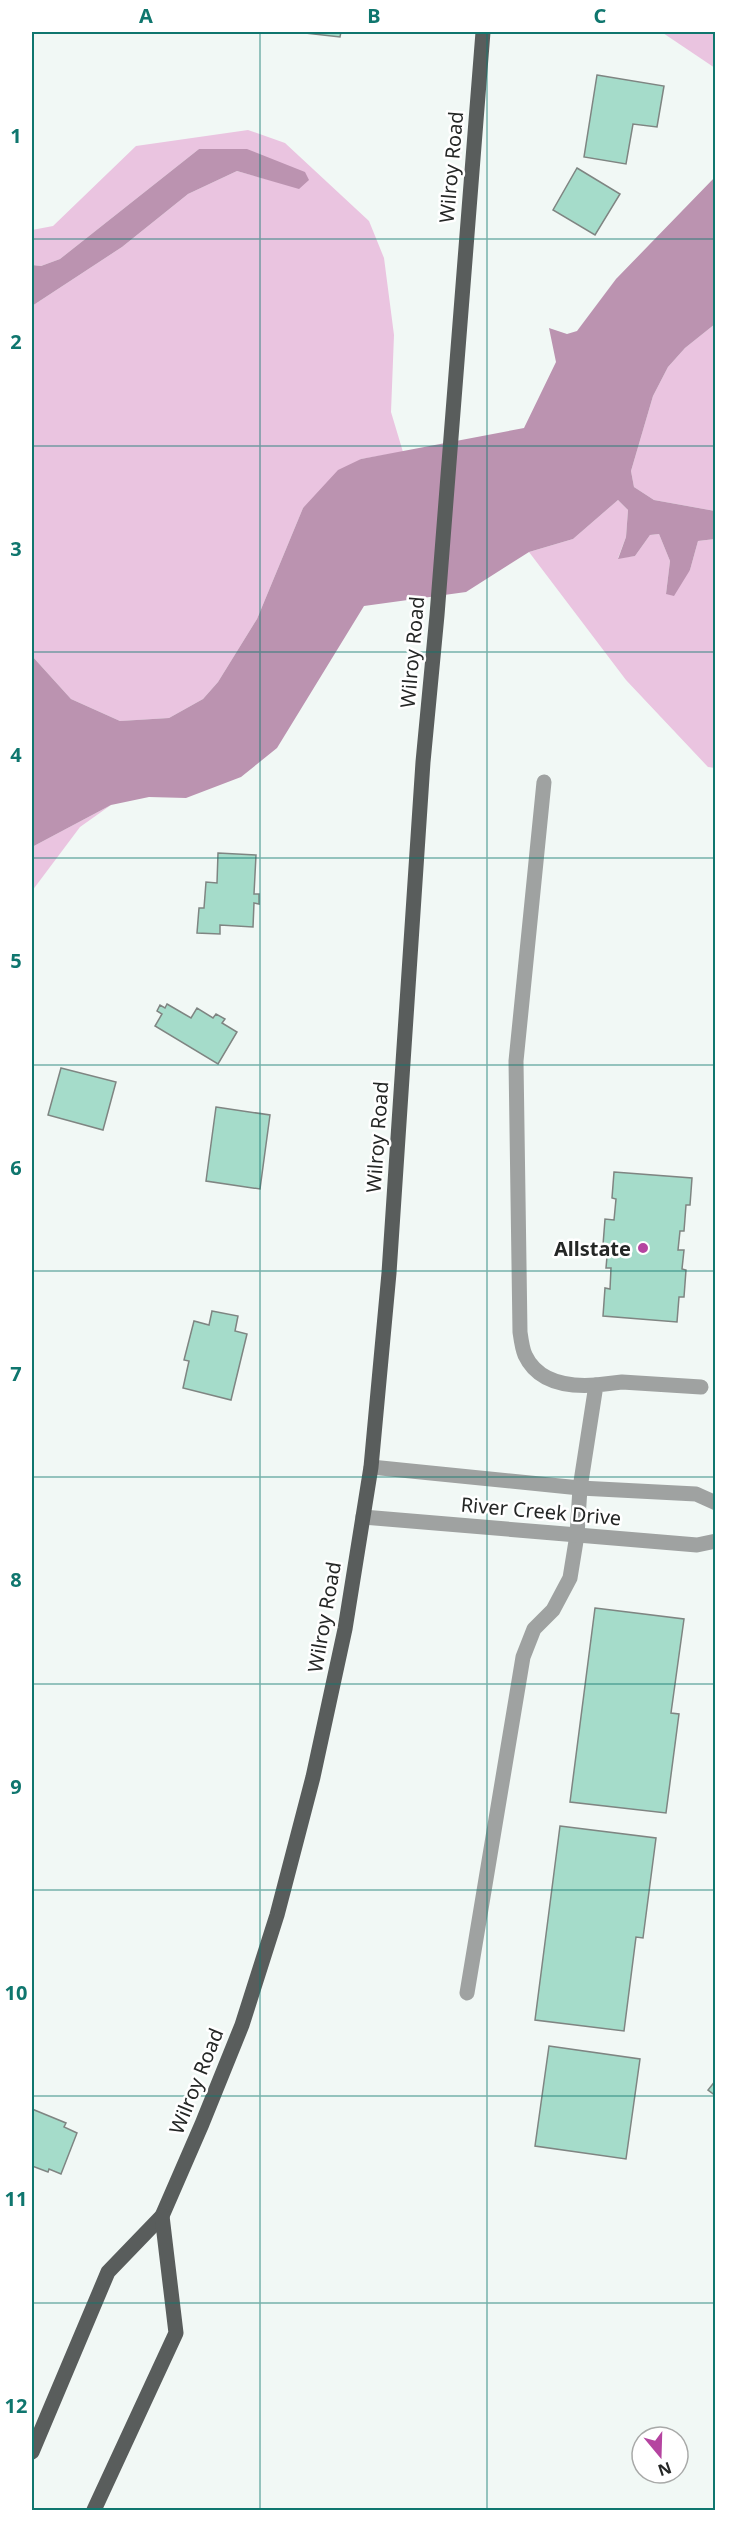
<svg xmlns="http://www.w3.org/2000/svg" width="747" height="2542" viewBox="0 0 747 2542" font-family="'Noto Sans',sans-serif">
<rect width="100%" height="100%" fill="#f1f8f5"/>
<g fill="#eac4e0">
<path d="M663 32H715V68L663 33Z"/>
<path d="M248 130 285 143 369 221 384 258 394 335 391 412 403 452 361 459 303 508 257 619 218 682 203 699 169 718 120 721 71 699 32 656V306L122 247 188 194 237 171 299 188 199 149 60 259 41 266 32 265V230L53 226 136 146Z"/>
<path d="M715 324V511L654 500 634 487 631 471 653 396 668 367 685 348Z"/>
<path d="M618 500 628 510 626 537 618 558 635 556 650 535 659 534 670 561 666 594 690 570 698 541 715 539V768L708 767 626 680 529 552 573 539Z"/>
<path d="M111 805 80 827 32 891V847Z"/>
</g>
<g fill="#bb93b0">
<path d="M199 149H247L305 172 309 180 299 189 237 171 188 194 122 247 32 306V265L41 266 60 259Z"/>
<path d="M715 177V324L685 348 668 367 653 396 631 471 634 487 654 500 715 511V539L698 541 690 570 674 596 666 594 670 561 659 534 650 535 635 556 618 559 626 537 628 510 618 500 573 539 529 552 466 592 364 606 277 748 241 777 186 798 149 797 111 805 32 847V656L71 699 120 721 169 718 203 699 218 682 257 619 303 508 338 470 361 459 524 428 556 362 549 328 567 334 577 331 616 279Z"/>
</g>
<g fill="#a5dcca" stroke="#7f8582" stroke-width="1.5">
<path d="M296 32H341L340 37Z"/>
<path d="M597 75 664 86 657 127 633 124 626 164 584 157Z"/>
<path d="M577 168 620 194 595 235 553 210Z"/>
<path d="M218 853 256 855 254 894H259V904L254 903 253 927 220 925V934L197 933 199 908H204L206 882 217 883Z"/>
<path d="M167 1004 191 1018 197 1008 213 1018 216 1014 225 1019 222 1023 237 1032 218 1064 155 1026 162 1014 157 1011 160 1005 165 1008Z"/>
<path d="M61 1068 116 1082 103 1130 48 1115Z"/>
<path d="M216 1107 270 1115 260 1189 206 1181Z"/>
<path d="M614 1172 692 1178 690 1205H686L684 1231H680L678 1250H684L682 1269 686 1270 684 1297H679L677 1322 603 1316 605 1288 610 1289 611 1268H606L608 1245H603L605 1219 614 1220 616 1199 612 1198Z"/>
<path d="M212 1311 238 1316 235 1331 247 1334 231 1400 183 1388 189 1361 184 1360 194 1321 209 1325Z"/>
<path d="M595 1608 684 1619 671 1713 679 1714 666 1813 570 1802Z"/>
<path d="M560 1826 656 1838 643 1938 636 1937 624 2031 535 2020Z"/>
<path d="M549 2046 640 2059 626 2159 535 2146Z"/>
<path d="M716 2080V2096L708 2090Z"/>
<path d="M32 2109 66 2123 64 2127 77 2133 61 2174 49 2169 48 2172 32 2166Z"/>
</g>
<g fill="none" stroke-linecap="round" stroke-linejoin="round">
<g stroke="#9fa2a1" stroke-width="15">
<path d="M544 782 516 1061 520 1332C521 1339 522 1348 525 1355 538 1383 569 1387 596 1385"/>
<path d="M467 1993 523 1657 534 1629 553 1610 570 1578 577 1535 580 1488 596 1385 622 1382 701 1387"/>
</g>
<g stroke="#9fa2a1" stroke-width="15">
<path d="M371 1467 580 1488 696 1494 716 1503"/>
<path d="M363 1517 697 1545 716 1541"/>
</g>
<g stroke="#595d5c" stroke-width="15">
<path d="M32 2452 108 2272 162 2216 202 2124 242 2025 277 1915 313 1777 345 1629 371 1467 389 1273 423 762 437 615 483 32"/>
<path d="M94 2510 176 2333 162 2216"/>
</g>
</g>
<path fill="none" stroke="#0f766e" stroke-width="1.5" stroke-opacity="0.55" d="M260 32V2510M487 32V2510M32 239H716M32 446H716M32 652H716M32 858H716M32 1065H716M32 1271H716M32 1477H716M32 1684H716M32 1890H716M32 2096H716M32 2303H716"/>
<circle fill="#b544a0" stroke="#fff" stroke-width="2" cx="643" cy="1248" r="6"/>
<g text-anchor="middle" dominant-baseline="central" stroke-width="5" stroke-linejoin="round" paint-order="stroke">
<g font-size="20" fill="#252726" stroke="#fff">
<text transform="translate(451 167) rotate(-85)">Wilroy Road</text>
<text transform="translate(412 652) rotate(-85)">Wilroy Road</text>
<text transform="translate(377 1137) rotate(-86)">Wilroy Road</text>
<text transform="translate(541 1511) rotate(5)">River Creek Drive</text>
<text transform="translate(324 1617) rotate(-80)">Wilroy Road</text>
<text transform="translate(196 2081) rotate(-68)">Wilroy Road</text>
</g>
<g font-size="20" font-weight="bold" fill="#252726" stroke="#fff" text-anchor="end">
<text x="631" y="1248">Allstate</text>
</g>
</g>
<rect width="747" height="2542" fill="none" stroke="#ffffff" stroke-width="66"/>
<g transform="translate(660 2455) rotate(161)"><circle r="28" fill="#ffffff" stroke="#a8a9a8" stroke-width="1.5"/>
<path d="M0-4.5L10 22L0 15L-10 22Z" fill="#b544a0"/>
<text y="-9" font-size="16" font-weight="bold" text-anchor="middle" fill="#252726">N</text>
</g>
<rect x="33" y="33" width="681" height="2476" fill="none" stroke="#0f766e" stroke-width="2"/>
<g font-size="20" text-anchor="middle" font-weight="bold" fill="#0f766e">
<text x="146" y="23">A</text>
<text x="374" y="23">B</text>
<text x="600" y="23">C</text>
<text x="16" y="143">1</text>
<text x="16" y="349">2</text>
<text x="16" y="556">3</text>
<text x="16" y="762">4</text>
<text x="16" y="968">5</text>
<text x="16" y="1175">6</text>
<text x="16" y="1381">7</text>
<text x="16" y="1587">8</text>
<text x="16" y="1794">9</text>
<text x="16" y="2000">10</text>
<text x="16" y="2206">11</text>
<text x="16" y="2413">12</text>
</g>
</svg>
